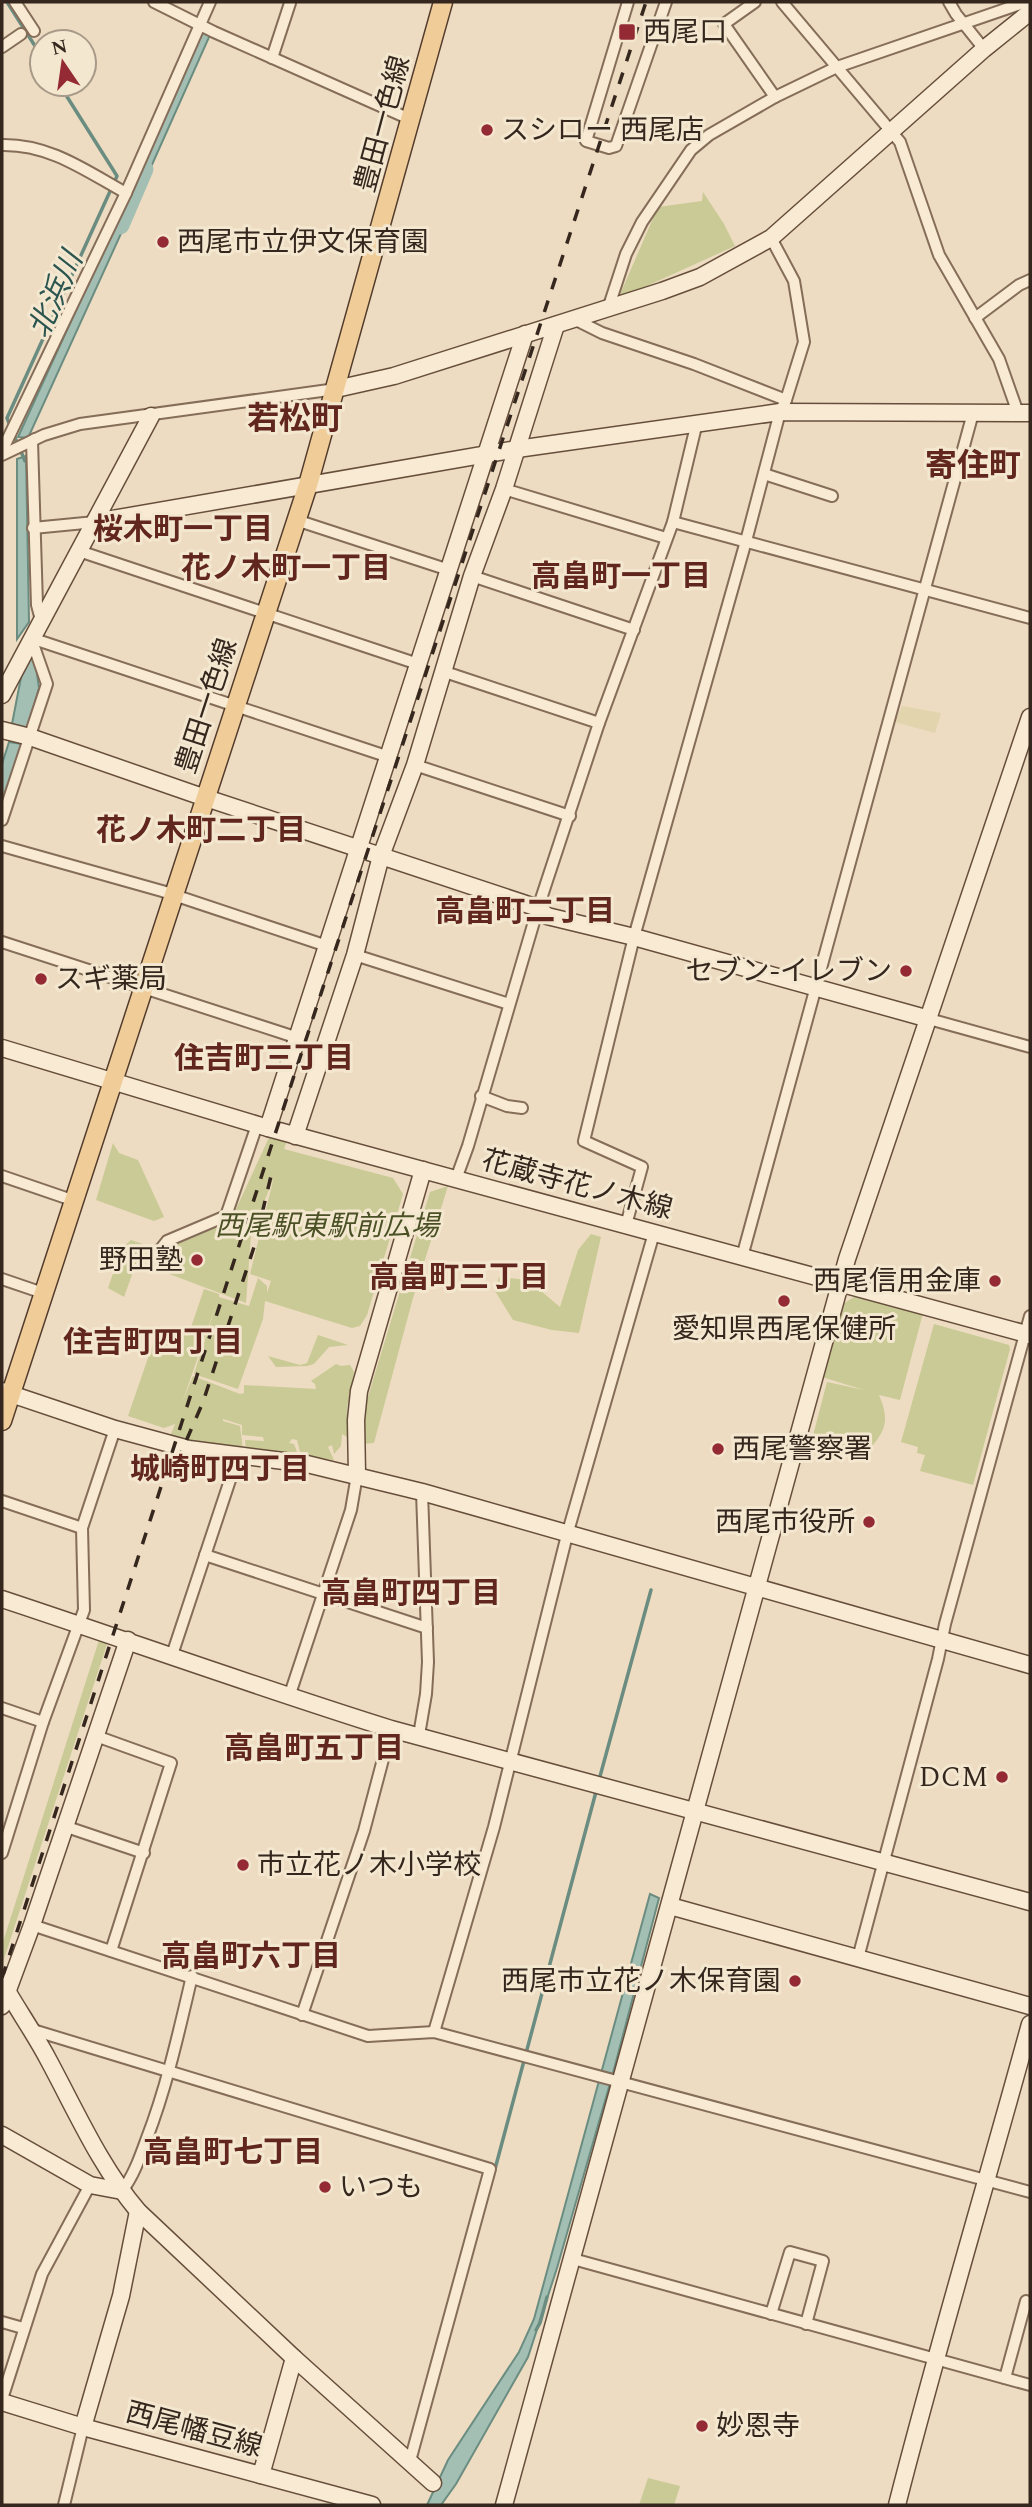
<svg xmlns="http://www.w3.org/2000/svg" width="1032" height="2507" viewBox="0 0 1032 2507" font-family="Spectral,'Noto Sans JP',serif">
<rect width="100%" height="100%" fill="#eddcc1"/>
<path fill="#e2d5ae" d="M902 706 941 713 935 733 895 722Z"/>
<g fill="#c9ca95">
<path d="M703 192 724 224 735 246 618 299 658 207 702 201Z"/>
<path d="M271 1133 288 1138 284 1149 393 1178 403 1194 367 1315 360 1326 352 1328 265 1301 263 1319 238 1389 194 1374 218 1299 182 1403 193 1376 240 1394 244 1393V1385L316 1389 315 1384 311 1381 336 1364 341 1366 350 1365 354 1372 347 1408V1437L342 1434 341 1446 334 1454 332 1445 328 1447 334 1460 301 1456 297 1440 292 1439 289 1443 294 1444 299 1457 246 1451 245 1440 264 1441 263 1437 242 1435V1425L223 1419V1421L240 1426 243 1450 169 1439 175 1424 164 1428 128 1416 159 1326 188 1336 204 1289 219 1294V1297L249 1306 258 1278 267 1286V1293L271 1281 250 1274 274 1177 251 1235 246 1303 164 1272 172 1250 180 1241 231 1220Z"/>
<path d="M113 1143 119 1153 138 1160 164 1217 154 1221 96 1200Z"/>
<path d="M448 1186 413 1298 374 1443 362 1444 364 1410 430 1192Z"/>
<path d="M591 1234 601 1237 579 1333 552 1330 513 1320 495 1291 499 1277 528 1280 560 1307 578 1250Z"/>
<path d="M131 1240 143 1244 124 1297 108 1288 122 1248Z"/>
<path d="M857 1295 923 1313 900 1400 879 1395C890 1421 886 1431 867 1452L837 1458 809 1451 827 1382 864 1390 822 1377 843 1304Z"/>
<path d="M934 1324 1009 1345 1010 1349 973 1485 920 1471 925 1455 917 1453 918 1447 901 1442Z"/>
<path d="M318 1335 348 1345 329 1347 314 1364 307 1366 276 1367 268 1356 300 1365 307 1363Z"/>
<path d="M100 1637 108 1641 3 1962 2 1945Z"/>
<path d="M648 2478 680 2486 674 2505H639Z"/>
</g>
<g fill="#a3bfb4" stroke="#6b8d81" stroke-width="2">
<path d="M203 31 210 35 138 196 130 191Z"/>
<path d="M126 201 134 205 28 438 18 437Z"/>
<path d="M26 456 29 622 17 639V459Z"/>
<path d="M34 653 39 688 27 730 12 724 23 667Z"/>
<path d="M9 742 22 744 2 804V764Z"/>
<path d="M650 1894 659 1898 613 2073 557 2268 528 2357 456 2484 441 2505H427L448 2460 519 2352 534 2319Z"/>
</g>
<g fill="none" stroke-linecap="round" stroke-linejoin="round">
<g stroke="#6b8d81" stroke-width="3.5">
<path d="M7 2 42 57"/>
<path d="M10 426 7 418 117 176 59 84"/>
<path d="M13 433 25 461"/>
<path d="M599 1780 651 1590"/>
<path d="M495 2169 597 1788"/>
<path d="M536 2330 540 2323 547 2297"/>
</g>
<path stroke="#a3bfb4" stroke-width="19" d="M120 225 144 169"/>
<defs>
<g id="street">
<path d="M15 2 34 31"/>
<path d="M154 2 214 32 412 120"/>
<path d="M628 2 586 141 609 148 616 146 666 2"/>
<path d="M755 2 724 24 775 97"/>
<path d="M782 2 900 142 939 255 999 359 1018 413"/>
<path d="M949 2 956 14 984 49"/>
<path d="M2 47 21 34"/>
<path d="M272 58 290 3"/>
<path d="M2 145C50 144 86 171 126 193"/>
<path d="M608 309 626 254 642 222 691 150 709 135 775 97 837 67 1026 2"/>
<path d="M975 318 1019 285 1030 280"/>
<path d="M576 320 602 333 694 364 786 400"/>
<path d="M35 439 32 441 37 605 41 620"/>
<path d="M2 451 126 193 210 2"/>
<path d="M2 455 44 435 80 424 336 389"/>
<path d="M764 474 832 496"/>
<path d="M504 489 666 538"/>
<path d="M296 520 449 570"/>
<path d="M673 522 1030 618"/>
<path d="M33 528 95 522"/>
<path d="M79 551 418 664"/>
<path d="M472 576 634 630"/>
<path d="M31 638 389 757"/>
<path d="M445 672 599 723"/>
<path d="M415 765 570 816"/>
<path d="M2 820 47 684 31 638"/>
<path d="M2 846 162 891 327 946"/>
<path d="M2 942 298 1038"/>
<path d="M355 955 509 1004"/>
<path d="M929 1019 1030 1047"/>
<path d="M481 1096 507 1106 522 1108"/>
<path d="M2 1176 72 1200"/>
<path d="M456 1179 468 1146 538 908 599 723 673 522 697 422"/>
<path d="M626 1225 642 1167 584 1141 634 937 746 541 780 412 786 400 804 342 794 281 771 238"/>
<path d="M159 1251 167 1241 226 1216 257 1125"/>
<path d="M742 1257 973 413"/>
<path d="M2 1279 43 1293"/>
<path d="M2 1501 82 1528"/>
<path d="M205 1555 427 1628"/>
<path d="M172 1655 238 1456"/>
<path d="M289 1697 351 1510 357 1475"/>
<path d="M2 1708 43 1722"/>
<path d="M419 1735 426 1694 428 1662 422 1492"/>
<path d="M96 1736 171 1763 111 1951"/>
<path d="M64 1826 144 1853"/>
<path d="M2 1853 43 1722 84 1610 82 1528 115 1429"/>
<path d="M32 1925 368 2036 434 2032 1030 2192"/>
<path d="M858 1958 938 1659 945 1624 1030 1316"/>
<path d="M302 2015 364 1831 391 1729"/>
<path d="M33 2030 490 2169 410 2461"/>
<path d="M434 2032 494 1827 567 1535 654 1233"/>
<path d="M122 2191C134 2175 140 2157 147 2138 167 2086 179 2031 192 1976"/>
<path d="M573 2259 1030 2385"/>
<path d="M771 2314 790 2252 823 2261 806 2324"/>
<path d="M2 2322 23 2328"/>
<path d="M1005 2378 1026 2301"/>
<path d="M2 2399 42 2274 90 2185"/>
<path d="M64 2505 83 2427"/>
</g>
<g id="secondary">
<path d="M336 389 394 376 662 291 700 277 771 238 984 49 1030 12"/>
<path d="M95 522 517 449 780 412 1030 413"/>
<path d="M2 695 151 416"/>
<path d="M2 730 30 737 194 794 538 908 547 916 634 937 929 1019"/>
<path d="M2 1048 268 1128 1030 1335"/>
<path d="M268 1128 525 334"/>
<path d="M295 1136 355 955 381 856 415 765 472 576 504 489 556 325"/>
<path d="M2 1391 115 1429 189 1449 307 1464 422 1492 1030 1665"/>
<path d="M357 1475 356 1420 359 1391 423 1170"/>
<path d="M2 1599C132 1642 260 1688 391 1729L1030 1902"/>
<path d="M670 1906 1030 2006"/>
<path d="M2 1982C17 2009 35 2034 49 2061 77 2113 100 2166 138 2211L294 2358 433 2483"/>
<path d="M2 2006 32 1925 128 1640"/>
<path d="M2 2135 90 2185 122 2191"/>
<path d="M2 2402 83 2427 372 2505"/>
<path d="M83 2427 121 2296 138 2211"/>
<path d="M261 2475 294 2358"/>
<path d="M504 2505 847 1259 1030 717"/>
<path d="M897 2505C938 2344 986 2185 1030 2024"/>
</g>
<path id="primary" d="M2 1421 308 485 443 2"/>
</defs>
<use href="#street" stroke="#856d59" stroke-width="14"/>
<use href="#secondary" stroke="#674e3c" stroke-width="19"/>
<use href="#primary" stroke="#533c2d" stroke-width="21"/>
<use href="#street" stroke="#f8ead3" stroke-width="10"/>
<use href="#secondary" stroke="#f8ead3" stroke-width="16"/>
<use href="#primary" stroke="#f0cd98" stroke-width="18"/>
<g stroke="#35271d" stroke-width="3.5" stroke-dasharray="12 12" stroke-linecap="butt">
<path d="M177 1462 203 1402 254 1247 271 1176"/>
<path d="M2 1978 292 1082 646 2"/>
</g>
</g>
<g fill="#932a34" stroke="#f4e7d0" stroke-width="2.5">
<rect x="618" y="23" width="18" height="18" rx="3.5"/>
<circle cx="487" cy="130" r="7"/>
<circle cx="163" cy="242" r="7"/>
<circle cx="906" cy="971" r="7"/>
<circle cx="41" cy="979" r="7"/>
<circle cx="197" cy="1260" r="7"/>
<circle cx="995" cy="1281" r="7"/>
<circle cx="784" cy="1301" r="7"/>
<circle cx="718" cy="1449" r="7"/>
<circle cx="869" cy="1522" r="7"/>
<circle cx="1002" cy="1777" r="7"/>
<circle cx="243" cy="1865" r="7"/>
<circle cx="795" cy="1981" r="7"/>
<circle cx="325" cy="2187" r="7"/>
<circle cx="702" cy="2426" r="7"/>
</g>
<g text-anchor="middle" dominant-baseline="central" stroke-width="6" stroke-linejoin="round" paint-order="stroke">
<g font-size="28" fill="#35271d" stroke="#f4e7d0" text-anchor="start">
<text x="643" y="32">西尾口</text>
<text x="501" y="130">スシロー 西尾店</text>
<text x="177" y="242">西尾市立伊文保育園</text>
<text x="892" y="971" text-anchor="end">セブン-イレブン</text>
<text x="55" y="979">スギ薬局</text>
<text x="183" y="1260" text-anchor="end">野田塾</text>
<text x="981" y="1281" text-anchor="end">西尾信用金庫</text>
<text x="784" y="1329" text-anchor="middle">愛知県西尾保健所</text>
<text x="732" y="1449">西尾警察署</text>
<text x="855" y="1522" text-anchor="end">西尾市役所</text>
<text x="988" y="1777" text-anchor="end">DCM</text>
<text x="257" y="1865">市立花ノ木小学校</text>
<text x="781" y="1981" text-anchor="end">西尾市立花ノ木保育園</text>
<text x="339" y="2187">いつも</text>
<text x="716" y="2426">妙恩寺</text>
</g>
<g font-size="28" fill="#35271d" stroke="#f4e7d0">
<text transform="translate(383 124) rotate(-75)">豊田一色線</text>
<text transform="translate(207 706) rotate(-72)">豊田一色線</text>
<text transform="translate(577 1185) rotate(15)">花蔵寺花ノ木線</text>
<text transform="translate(194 2430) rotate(15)">西尾幡豆線</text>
</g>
<g font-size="28" font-style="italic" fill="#4a5124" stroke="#f4e7d0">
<text x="327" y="1226">西尾駅東駅前広場</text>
</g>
<g font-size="30" font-style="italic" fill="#2c554f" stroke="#f4e7d0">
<text transform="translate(56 295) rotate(-66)">北浜川</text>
</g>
<g font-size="30" font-weight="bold" fill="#61261d" stroke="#f4e7d0">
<text x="183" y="530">桜木町一丁目</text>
<text x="286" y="569">花ノ木町一丁目</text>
<text x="621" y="577">高畠町一丁目</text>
<text x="201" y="831">花ノ木町二丁目</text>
<text x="525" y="912">高畠町二丁目</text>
<text x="264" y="1059">住吉町三丁目</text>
<text x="459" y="1278">高畠町三丁目</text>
<text x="153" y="1343">住吉町四丁目</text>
<text x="220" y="1470">城崎町四丁目</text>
<text x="411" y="1594">高畠町四丁目</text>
<text x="314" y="1749">高畠町五丁目</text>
<text x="251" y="1957">高畠町六丁目</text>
<text x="233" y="2153">高畠町七丁目</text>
</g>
<g font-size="32" font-weight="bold" fill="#61261d" stroke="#f4e7d0">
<text x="295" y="419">若松町</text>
<text x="973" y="466">寄住町</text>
</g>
</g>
<rect width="1032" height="2507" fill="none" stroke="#35271d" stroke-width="7"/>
<g transform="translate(63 63) rotate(347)"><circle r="33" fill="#f4e7d0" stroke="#a89a88" stroke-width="2"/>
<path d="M0-5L12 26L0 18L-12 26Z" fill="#932a34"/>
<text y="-10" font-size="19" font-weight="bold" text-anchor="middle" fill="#35271d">N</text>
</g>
</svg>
